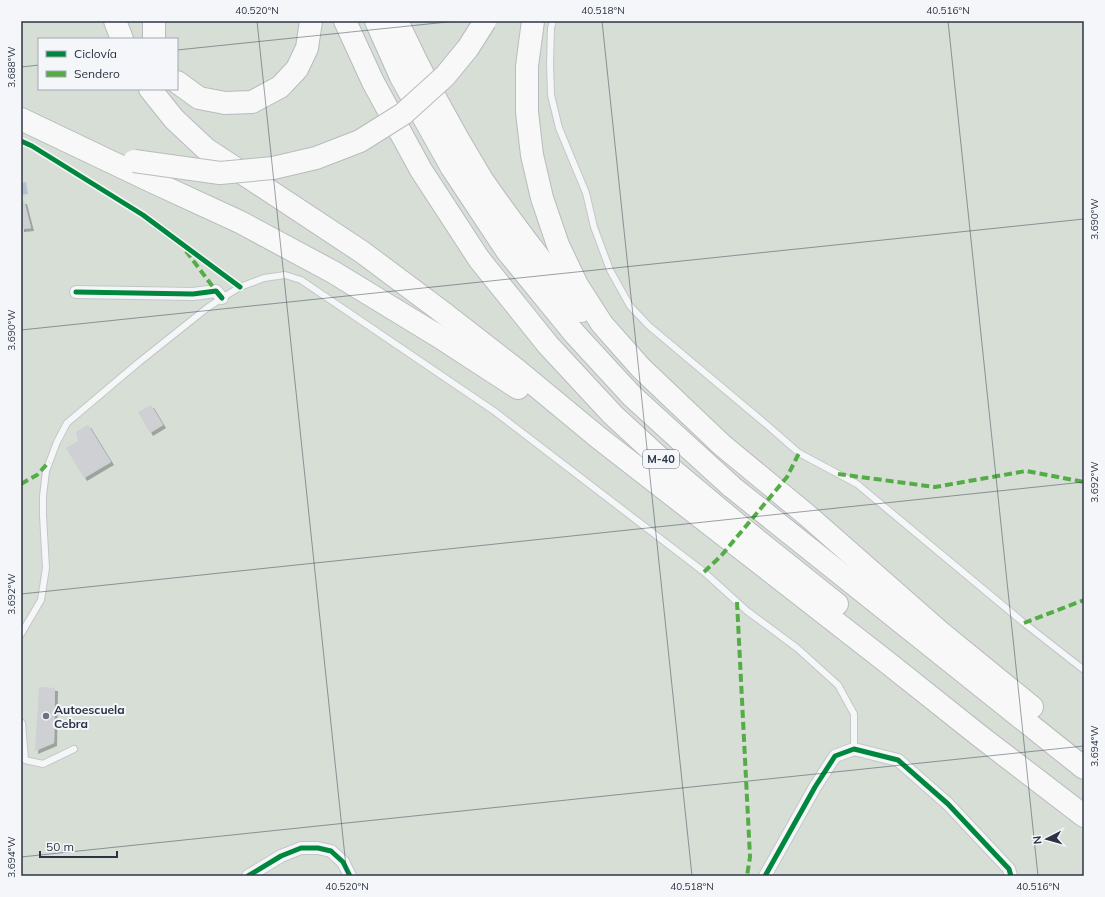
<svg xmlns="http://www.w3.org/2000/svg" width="1105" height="897" viewBox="0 0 1105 897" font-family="Mulish,sans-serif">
<defs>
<filter id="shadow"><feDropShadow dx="3" dy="3" stdDeviation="0" flood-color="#0004"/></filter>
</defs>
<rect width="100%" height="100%" fill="#e6e8ea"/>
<path fill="#d6ded6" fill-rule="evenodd" d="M21 21H1084V876H21ZM39 39H177V89H39Z"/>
<path fill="#b4c4d5" d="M26 182 28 194 21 195V183Z"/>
<g fill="#ced0d3" filter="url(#shadow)">
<path d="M21 201H24L31 228 21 229Z"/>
<path d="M151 405 163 425 150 433 138 412Z"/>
<path d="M88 425 111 462 84 478 66 448 78 441 76 432Z"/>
<path d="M39 687 55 688 54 743 35 751Z"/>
</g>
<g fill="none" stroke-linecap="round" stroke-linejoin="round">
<defs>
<g id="service">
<path d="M553 21 551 28 550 64 551 95 559 128 586 193 594 227 610 270 630 306 649 326 767 425 799 453 857 484 1024 623 1084 670"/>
<path d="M21 634 41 600 46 568 43 516V496L46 471 57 442 67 423 138 363 207 308 222 298 240 287 264 278 285 275 301 280 494 411 704 572 747 611 797 648 838 685 854 714V749"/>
<path d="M21 724 22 723 25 760 43 764 74 749"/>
</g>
<g id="minor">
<path d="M76 292 193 294 216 291 222 298"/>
<path d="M248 876 281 856 301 848H318L331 851 343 862 350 876"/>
<path d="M765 876 815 787 835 756 854 749 898 760 948 804 1009 869 1011 876"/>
</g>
<g id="motorway">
<path d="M115 21 122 39"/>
<path d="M345 21 373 82 421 170 479 259 548 345 613 415 676 473 737 524 837 604"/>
<path d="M376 21 401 77 452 168 507 251 574 333 632 396 732 487 1084 768"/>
<path d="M397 21C422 75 450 127 481 178 495 199 510 219 525 239 544 264 562 288 581 311"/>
<path d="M533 21 527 66V112L532 155 542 198 558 245 577 285 602 324 641 368 722 445 808 516 940 632 1032 707"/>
<path d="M154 39V21"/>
<path d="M177 82 199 98 225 103 252 102 280 87 297 69 307 48 311 21"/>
<path d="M150 89 174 119 206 149 362 252 441 311 518 371 599 438 883 659 981 737 1084 816"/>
<path d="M21 119 151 181 240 222 333 272 438 336 518 388"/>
</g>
</defs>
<use href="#service" stroke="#c4c6c8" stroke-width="8"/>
<use href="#minor" stroke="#c4c6c8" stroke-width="14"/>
<use href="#motorway" stroke="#b8bbbf" stroke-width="24"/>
<use href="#service" stroke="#f5f6f7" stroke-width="6"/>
<use href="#minor" stroke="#f5f6f7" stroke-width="12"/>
<use href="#motorway" stroke="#f8f8f8" stroke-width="22"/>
<defs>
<path id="motorway-bridge" d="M134 161 220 173 273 168 316 158 360 141 403 114 445 76 468 48 485 21"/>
</defs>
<use href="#motorway-bridge" stroke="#b8bbbf" stroke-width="24" stroke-linecap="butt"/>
<use href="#motorway-bridge" stroke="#f8f8f8" stroke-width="22"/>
<g stroke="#54ac47" stroke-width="4" stroke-dasharray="8 4" stroke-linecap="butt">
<path d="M186 251 216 291"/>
<path d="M838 474 935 487 1026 471 1084 482"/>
<path d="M21 484 37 475 49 462"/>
<path d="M704 572 721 556 787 477 799 453"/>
<path d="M737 602 750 857 747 876"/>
<path d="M1024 623 1084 600"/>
</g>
<defs>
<g id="cycleway">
<path d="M21 141 32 146 143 215 240 287"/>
<path d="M76 292 193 294 216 291 222 298"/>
<path d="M248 876 281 856 301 848H318L331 851 343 862 350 876"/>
<path d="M765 876 815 787 835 756 854 749 898 760 948 804 1009 869 1011 876"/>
</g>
</defs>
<use href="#cycleway" stroke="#f4f6f9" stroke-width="8"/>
<use href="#cycleway" stroke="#00873e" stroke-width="5"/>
</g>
<path fill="none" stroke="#2b3445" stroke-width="1" stroke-opacity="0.45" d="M257 21 347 876M602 21 692 876M948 21 1038 876M177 50 457 21M21 67 39 65M21 330 1084 219M21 594 1084 482M21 857 1084 746"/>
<circle fill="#6c737f" stroke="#f4f6f9" stroke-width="1.5" cx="46" cy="716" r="4"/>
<g text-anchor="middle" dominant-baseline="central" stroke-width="4" stroke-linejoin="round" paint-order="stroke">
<rect fill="#f4f6f9" stroke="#676e7b" stroke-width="1" x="643" y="450" width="36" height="18" rx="3"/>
<g font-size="11" font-weight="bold" fill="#2b3445">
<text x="661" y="459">M-40</text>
</g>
<g font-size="12" font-weight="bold" fill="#2b3445" stroke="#f4f6f9" text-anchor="start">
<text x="54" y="709">Autoescuela<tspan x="54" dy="14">Cebra</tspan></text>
</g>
</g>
<rect width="1105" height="897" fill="none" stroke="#f4f6f9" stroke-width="44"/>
<rect x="38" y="38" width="140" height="52" fill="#f4f6f9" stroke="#a4a8b1"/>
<rect x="46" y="51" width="20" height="6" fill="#00873e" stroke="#a4a8b1"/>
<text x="74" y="58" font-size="12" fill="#2b3445">Ciclovía</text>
<rect x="46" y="71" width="20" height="6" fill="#54ac47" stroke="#a4a8b1"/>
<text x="74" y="78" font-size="12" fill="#2b3445">Sendero</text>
<g transform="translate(1047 839) rotate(264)" stroke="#f4f6f9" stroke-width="3" paint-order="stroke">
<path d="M0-3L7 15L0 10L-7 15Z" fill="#2b3445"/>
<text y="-6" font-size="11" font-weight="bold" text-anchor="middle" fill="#2b3445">N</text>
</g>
<path d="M40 851v6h77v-6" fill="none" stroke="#2b3445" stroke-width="2"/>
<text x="46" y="851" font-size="12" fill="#2b3445" stroke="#f4f6f9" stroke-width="3" paint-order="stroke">50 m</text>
<rect x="22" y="22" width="1061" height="853" fill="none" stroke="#2b3445" stroke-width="1.5"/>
<g font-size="10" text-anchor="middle" fill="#2b3445">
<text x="257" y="14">40.520°N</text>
<text x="603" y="14">40.518°N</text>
<text x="948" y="14">40.516°N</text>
<text transform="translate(11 67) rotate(-90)" y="4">3.688°W</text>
<text transform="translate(1094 219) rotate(-90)" y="4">3.690°W</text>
<text transform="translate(11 330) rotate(-90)" y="4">3.690°W</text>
<text transform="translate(1094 482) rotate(-90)" y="4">3.692°W</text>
<text transform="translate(11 594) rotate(-90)" y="4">3.692°W</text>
<text transform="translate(1094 746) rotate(-90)" y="4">3.694°W</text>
<text transform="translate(11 857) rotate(-90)" y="4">3.694°W</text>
<text x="347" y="890">40.520°N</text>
<text x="692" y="890">40.518°N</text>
<text x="1038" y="890">40.516°N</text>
</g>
</svg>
